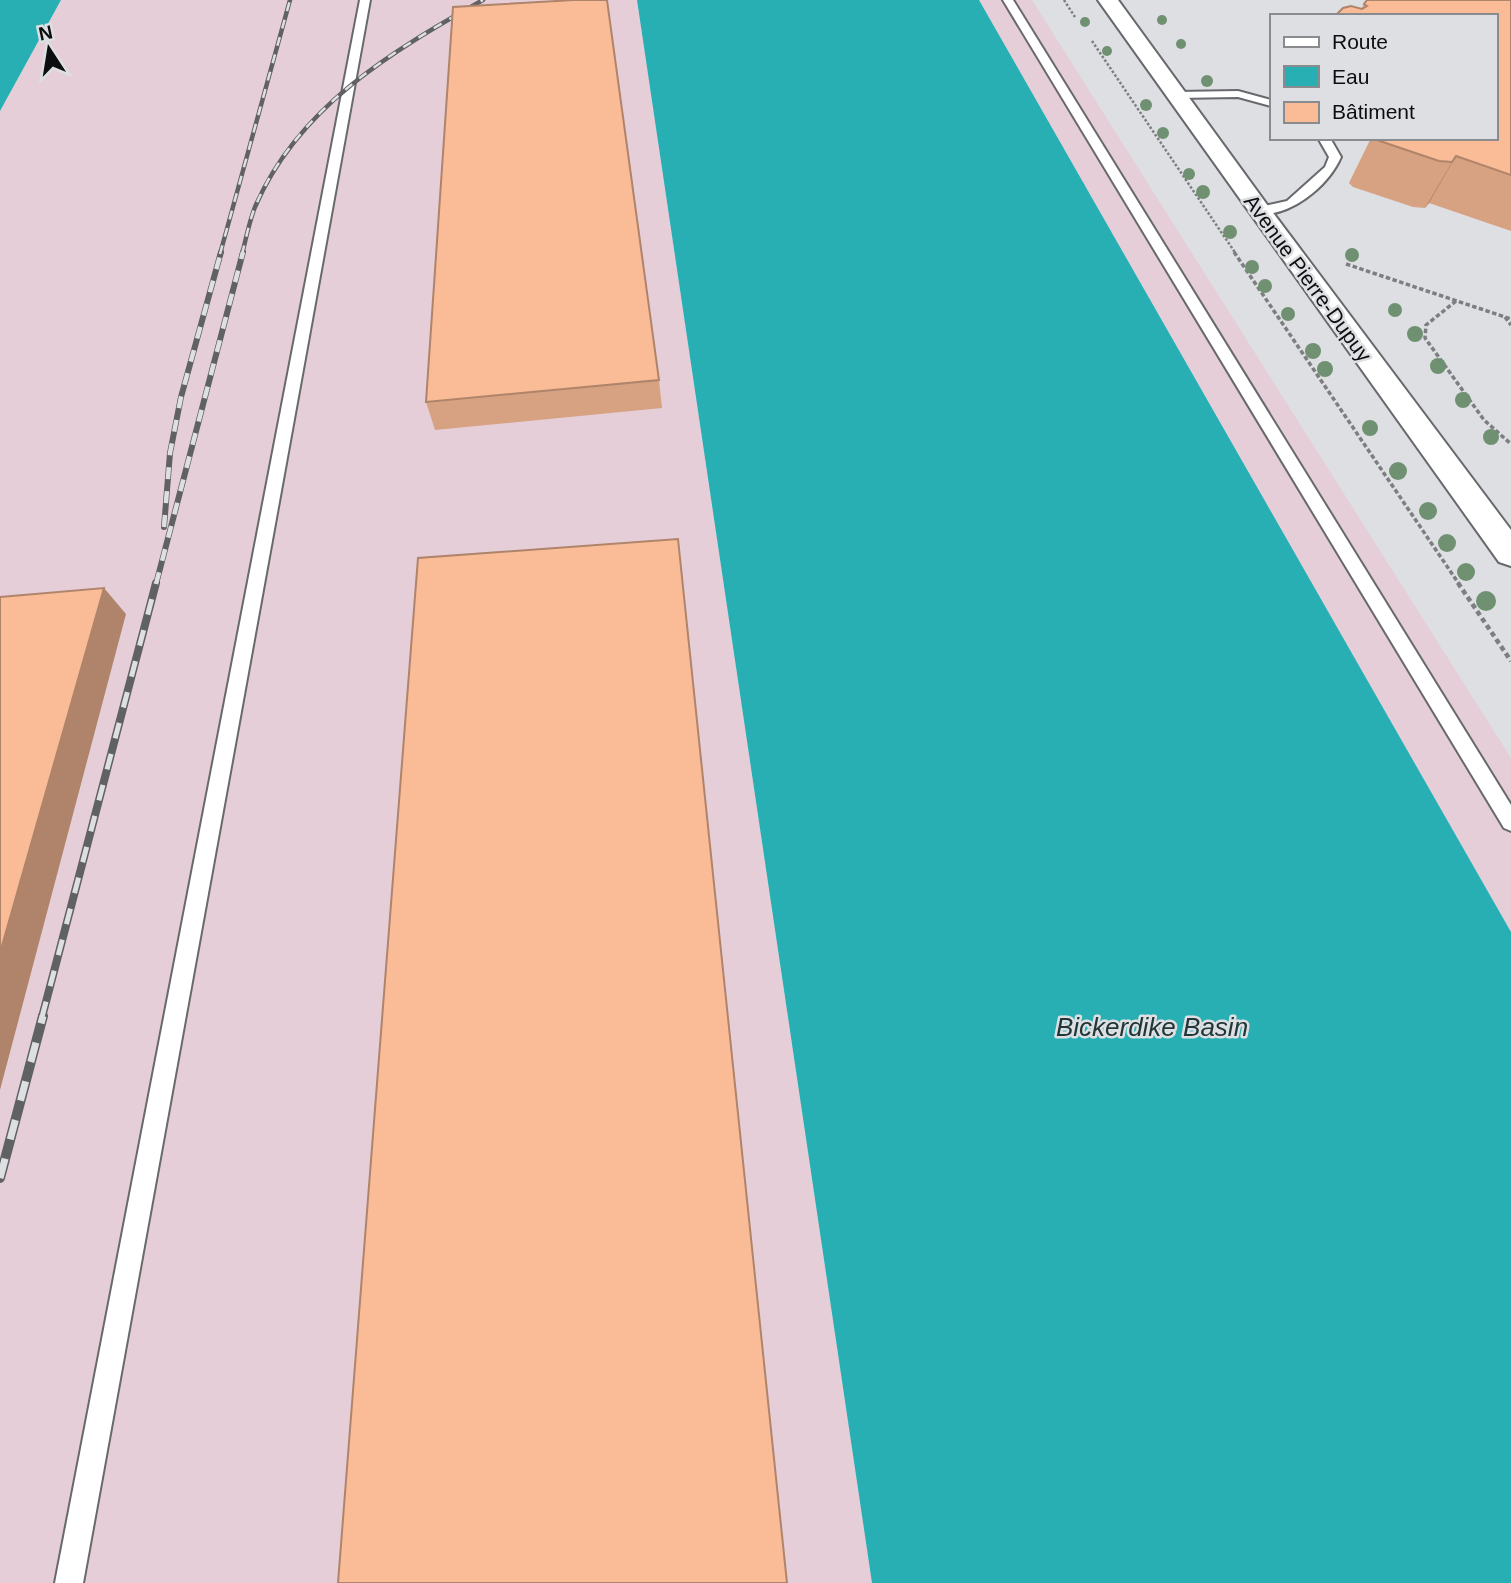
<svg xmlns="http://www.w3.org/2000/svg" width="1511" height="1583" viewBox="0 0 1511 1583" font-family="Arial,sans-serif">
<rect width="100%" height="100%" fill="#dddfe3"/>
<g fill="#e6ced9">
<path d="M61 0H637L872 1583H0V111Z"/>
<path d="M979 0H1032L1511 758V932Z"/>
</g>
<g fill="#28afb4">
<path d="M0 0H61L0 111Z"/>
<path d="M637 0H979L1511 932V1583H872Z"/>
</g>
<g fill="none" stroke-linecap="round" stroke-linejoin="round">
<defs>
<g id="service">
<path d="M360 0H370L83 1583H55Z"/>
<path d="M1003 0H1013L1511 805V831L1504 828Z"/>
<path d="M1238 91 1271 100V106L1238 97 1176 98 1171 95 1176 92Z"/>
<path d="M1318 138H1330L1341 157C1328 187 1289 218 1255 214V208L1287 201 1325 167 1329 157Z"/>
</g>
<path id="tertiary" d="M1098 0H1118L1268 206 1511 530V566L1499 562Z"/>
</defs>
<use href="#service" stroke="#67696c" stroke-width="4"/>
<use href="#tertiary" stroke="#67696c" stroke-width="4"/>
<g stroke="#7c7e80" stroke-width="2.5" stroke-dasharray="2.5 2" stroke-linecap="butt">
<path d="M1064 0 1075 17"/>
<path d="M1092 41 1236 254"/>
</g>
<g stroke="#7c7e80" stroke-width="3.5" stroke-dasharray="4.5 2.5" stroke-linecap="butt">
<path d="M1234 252 1459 584"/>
<path d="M1346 264 1511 319"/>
<path d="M1456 301 1426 325 1425 338 1484 420 1511 444"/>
<path d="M1505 317 1511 325"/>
</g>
<path stroke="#7c7e80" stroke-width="4.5" stroke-dasharray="5 3.5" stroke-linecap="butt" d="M1458 583 1511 661"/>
<use href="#service" fill="#fff" fill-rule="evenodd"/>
<use href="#tertiary" fill="#fff" fill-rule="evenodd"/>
<defs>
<g id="rail-far3">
<path d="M220 254 290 0"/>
<path d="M242 254C246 239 249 222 255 207 298 107 392 51 483 0"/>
</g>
<g id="rail-far2">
<path d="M164 527 170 453 181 397 221 252"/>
<path d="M156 584 243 252"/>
</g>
<path id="rail-far1" d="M42 1017 156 583"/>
<path id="rail" d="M0 1178 43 1016"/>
</defs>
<use href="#rail-far3" stroke="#606163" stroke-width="4.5"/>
<use href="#rail-far2" stroke="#606163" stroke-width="6"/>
<use href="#rail-far1" stroke="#606163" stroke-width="8"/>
<use href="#rail" stroke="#606163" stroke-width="10"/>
<use href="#rail-far3" stroke="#dddfe3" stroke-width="2.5" stroke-dasharray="9" stroke-linecap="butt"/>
<use href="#rail-far2" stroke="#dddfe3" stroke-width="4.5" stroke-dasharray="12" stroke-linecap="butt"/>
<use href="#rail-far1" stroke="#dddfe3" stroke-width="5" stroke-dasharray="16" stroke-linecap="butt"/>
<use href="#rail" stroke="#dddfe3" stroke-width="7" stroke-dasharray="20" stroke-linecap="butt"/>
</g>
<g fill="#709171">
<circle cx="1162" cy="20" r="5"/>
<circle cx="1085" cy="22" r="5"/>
<circle cx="1181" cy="44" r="5"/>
<circle cx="1107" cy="51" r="5"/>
<circle cx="1207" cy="81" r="6"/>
<circle cx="1146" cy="105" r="6"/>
<circle cx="1163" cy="133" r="6"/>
<circle cx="1189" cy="174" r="6"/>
<circle cx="1203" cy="192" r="7"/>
<circle cx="1230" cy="232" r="7"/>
<circle cx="1352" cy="255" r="7"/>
<circle cx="1252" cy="267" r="7"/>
<circle cx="1265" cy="286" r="7"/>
<circle cx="1395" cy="310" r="7"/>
<circle cx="1288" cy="314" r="7"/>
<circle cx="1415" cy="334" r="8"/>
<circle cx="1313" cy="351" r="8"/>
<circle cx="1438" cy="366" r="8"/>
<circle cx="1325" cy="369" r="8"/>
<circle cx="1463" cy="400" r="8"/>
<circle cx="1370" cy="428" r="8"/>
<circle cx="1491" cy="437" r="8"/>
<circle cx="1398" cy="471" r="9"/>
<circle cx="1428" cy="511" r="9"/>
<circle cx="1447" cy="543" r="9"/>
<circle cx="1466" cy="572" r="9"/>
<circle cx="1486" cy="601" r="10"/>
</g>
<g fill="#d7a282">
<path d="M1511 0V231L1429 203 1425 208 1413 207 1353 187 1349 183 1371 138H1495L1361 9 1364 4Z"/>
<path d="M659 380 662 408 435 430 426 402Z"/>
</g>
<g fill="#af846a">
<path d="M1456 156 1429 203 1425 208 1452 162Z"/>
<path d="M104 588 126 614 0 1090V953Z"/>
</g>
<g fill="#fabc97" stroke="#af846a" stroke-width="2">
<path d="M574 0H607L659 380 426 402 453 7Z"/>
<path d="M1367 0H1511V175L1456 156 1452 162 1439 161 1377 140 1374 138H1495V16H1335L1343 8 1351 6 1362 9 1367 6 1364 4Z"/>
<path d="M678 539 787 1583H338L418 558Z"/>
<path d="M104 588 0 953V597Z"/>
</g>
<g text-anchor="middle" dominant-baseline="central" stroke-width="5" stroke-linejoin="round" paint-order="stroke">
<g font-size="21" fill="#0d0e0f" stroke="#dddfe3">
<text transform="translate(1308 278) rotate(54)">Avenue Pierre-Dupuy</text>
</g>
<g font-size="26" font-style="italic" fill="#203637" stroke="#dddfe3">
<text x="1152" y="1027">Bickerdike Basin</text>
</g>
</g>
<rect x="1270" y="14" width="228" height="126" fill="#dddfe3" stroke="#8a8b8e" stroke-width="2"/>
<rect x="1284" y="37" width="35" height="10" fill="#ffffff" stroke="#8a8b8e" stroke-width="2"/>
<text x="1332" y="49" font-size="21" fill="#0d0e0f">Route</text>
<rect x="1284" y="66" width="35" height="21" fill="#28afb4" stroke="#8a8b8e" stroke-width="2"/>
<text x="1332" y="84" font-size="21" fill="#0d0e0f">Eau</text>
<rect x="1284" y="102" width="35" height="21" fill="#fabc97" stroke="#8a8b8e" stroke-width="2"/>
<text x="1332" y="119" font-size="21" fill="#0d0e0f">Bâtiment</text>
<g transform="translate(49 49) rotate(348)" stroke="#dddfe3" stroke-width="5" paint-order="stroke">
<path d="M0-5L12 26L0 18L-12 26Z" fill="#0d0e0f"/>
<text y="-10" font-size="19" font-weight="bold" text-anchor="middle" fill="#0d0e0f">N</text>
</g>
</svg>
